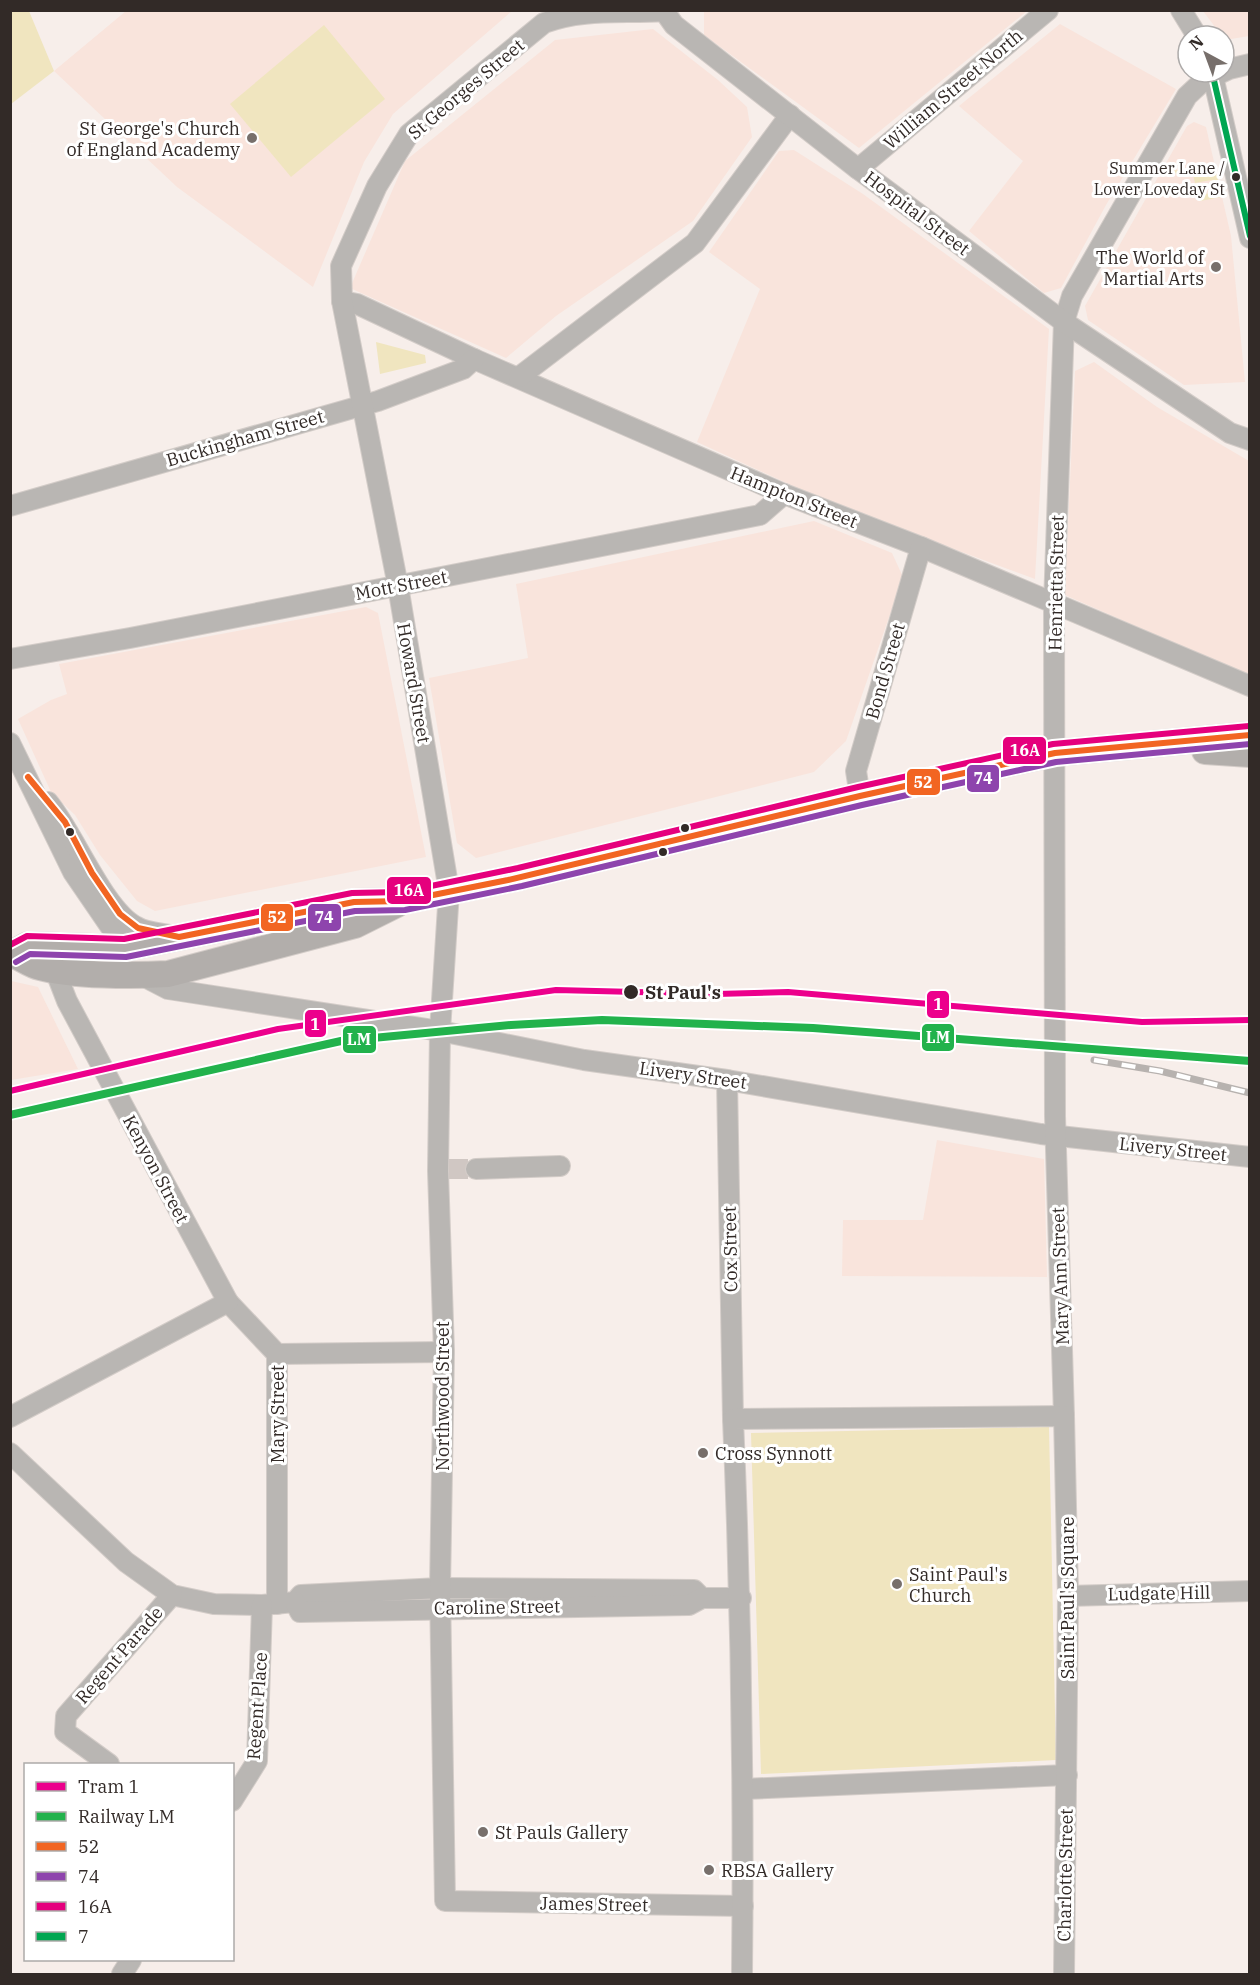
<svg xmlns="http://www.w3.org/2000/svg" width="1260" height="1985" viewBox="0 0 1260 1985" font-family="'IBM Plex Serif',serif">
<rect width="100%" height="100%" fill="#f7eeea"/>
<g fill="#f9e4dc">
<path d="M126 11H512L393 114 364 162 313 287 177 187 54 71Z"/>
<path d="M704 11V10L1027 11 859 148 704 35Z"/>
<path d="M1203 11H1249V36L1225 40Z"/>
<path d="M1060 24 1176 89 1106 205 1061 288 1044 293 969 231 1023 161 959 106Z"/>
<path d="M653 29 718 80 747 107 752 137 693 221 556 316 506 358 350 288 405 161 555 40Z"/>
<path d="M1194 122 1206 127 1231 236 1245 382 1184 385 1088 320 1085 306 1187 126Z"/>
<path d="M794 150 863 194 1049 329 1035 579 832 504 697 442 760 289 709 252 779 151Z"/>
<path d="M1094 362 1157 407 1249 461V676L1065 595 1075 371Z"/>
<path d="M814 521 892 553 903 577 846 741 814 772 476 858 457 843 429 678 528 658 516 584Z"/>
<path d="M366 607 378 613 426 857 155 911 137 901 100 855 75 815 51 792 18 719 51 700 67 694 59 664Z"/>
<path d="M11 981 38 987 78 1069 11 1080Z"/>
<path d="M937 1140 1044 1159 1047 1277 842 1276 843 1220H923Z"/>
</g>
<g fill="#f0e5bf">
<path d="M11 10 29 11 54 71 11 104Z"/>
<path d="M324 25 385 99 291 177 230 104Z"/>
<path d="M1214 164 1222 197 1200 201 1199 196 1214 192 1211 180 1195 183 1193 174 1178 177V175L1172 171Z"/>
<path d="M376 342 425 355 426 363 380 374Z"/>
<path d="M1049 1427 1056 1760 761 1774 751 1433Z"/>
</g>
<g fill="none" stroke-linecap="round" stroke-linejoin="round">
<path stroke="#d0c7c3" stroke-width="20" stroke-dasharray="20 10" stroke-linecap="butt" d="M448 1169H476"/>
<defs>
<g id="minor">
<path d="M1181 10 1197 36"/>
<path d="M1212 72 1250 238"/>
<path d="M858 169 1048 10"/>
<path d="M342 301 357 304 474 359 784 494 921 547 1250 686"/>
<path d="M519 377 695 243 790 115"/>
<path d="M10 506 378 401 463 369 474 359"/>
<path d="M10 659 130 638 760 515 784 494"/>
<path d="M10 743 73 872 125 948"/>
<path d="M860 796 856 771 921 547"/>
<path d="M48 802C74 833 104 911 137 927 147 933 162 933 174 936"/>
<path d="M141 975 168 989 440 1031 584 1060 727 1080 1041 1134 1250 1157"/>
<path d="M727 1080 733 1419"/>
<path d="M476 1169 560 1166"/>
<path d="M228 1302 277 1354"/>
<path d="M277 1354 444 1352"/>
<path d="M1064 1416 1055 1116 1054 604 1064 322 1072 296 1187 96 1202 82 1229 69 1250 64"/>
<path d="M10 1417 228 1302 67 1001 55 970"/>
<path d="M10 1453 126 1562 172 1595 214 1604 262 1605 295 1602 301 1595 440 1588 694 1590 702 1598"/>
<path d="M1068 1596 1250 1591"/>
<path d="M295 1602 300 1612 689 1605 702 1598H741"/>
<path d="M277 1604V1354"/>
<path d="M109 1764 65 1732 66 1716 172 1595"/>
<path d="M744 1789 1067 1775"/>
<path d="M232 1801 257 1761 262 1605"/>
<path d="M743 1906 445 1901 440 1588 444 1352 438 1171 440 1031 449 891 398 586 342 301 341 266 377 186 409 134 544 23C583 8 624 14 664 11L674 25 858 169 1064 322 1230 433 1250 440"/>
<path d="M122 1974 131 1960"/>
<path d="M742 1974C744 1789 741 1604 733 1419L1064 1416 1068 1596 1064 1974"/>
</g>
<g id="major">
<path d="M1205 751 1250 754"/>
<path d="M10 953C21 957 30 965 40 967 72 976 134 976 168 974L355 925 397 904"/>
<path d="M12 954 28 945 125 948 354 902 403 901 520 877 860 796 1055 753 1250 735"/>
</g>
</defs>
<use href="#minor" stroke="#d3ccc8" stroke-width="22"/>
<use href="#major" stroke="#d3ccc8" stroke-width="28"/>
<use href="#minor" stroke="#b9b6b3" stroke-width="20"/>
<use href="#major" stroke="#b2aeab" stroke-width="26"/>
<defs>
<path id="rail" d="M1094 1060 1160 1071 1250 1093"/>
</defs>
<use href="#rail" stroke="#b7b2af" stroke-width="7"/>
<use href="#rail" stroke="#fff" stroke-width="4.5" stroke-dasharray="14" stroke-linecap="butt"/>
<defs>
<path id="bus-1" d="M28 777 65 822 92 873 120 914 138 928 179 937 354 902 403 901 508 880 860 796 1055 753 1250 735"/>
<path id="bus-2" d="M16 962 30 954 126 957 355 911 405 910 522 886 862 805 1056 762 1250 744"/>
<path id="bus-3" d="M10 945 27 936 124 939 352 893 402 892 518 868 858 787 1053 744 1249 726"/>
<path id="bus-4" d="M1212 72 1250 236"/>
</defs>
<use href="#bus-1" stroke="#fff" stroke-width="10"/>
<use href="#bus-2" stroke="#fff" stroke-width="10"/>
<use href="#bus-3" stroke="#fff" stroke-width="10"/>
<use href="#bus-4" stroke="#fff" stroke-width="10"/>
<use href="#bus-1" stroke="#f26522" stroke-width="6"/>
<use href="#bus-2" stroke="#8e44ad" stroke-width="6"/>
<use href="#bus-3" stroke="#e5007d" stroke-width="6"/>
<use href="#bus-4" stroke="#00a651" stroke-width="6"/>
<defs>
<path id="rail-1" d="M10 1115 341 1041 511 1025 602 1020 813 1028 1250 1061"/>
</defs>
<use href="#rail-1" stroke="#fff" stroke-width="12"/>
<use href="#rail-1" stroke="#22b24c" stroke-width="8"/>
<defs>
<path id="tram-1" d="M10 1091 278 1029 556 990 716 994 788 992 1142 1022 1250 1020"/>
</defs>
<use href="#tram-1" stroke="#fff" stroke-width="10"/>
<use href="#tram-1" stroke="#ec008c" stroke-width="6"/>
</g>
<g fill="#776f6b" stroke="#fff" stroke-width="2">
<circle cx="252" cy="138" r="6"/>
<circle cx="1216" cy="267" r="6"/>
<circle cx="703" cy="1453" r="6"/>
<circle cx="897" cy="1584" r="6"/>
<circle cx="483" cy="1832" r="6"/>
<circle cx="709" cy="1870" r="6"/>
</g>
<g fill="#322a27" stroke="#fff" stroke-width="2">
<circle cx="1236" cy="177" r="5"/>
<circle cx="685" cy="828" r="5"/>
<circle cx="70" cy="832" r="5"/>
<circle cx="663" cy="852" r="5"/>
<circle cx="631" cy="992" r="8"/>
</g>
<g text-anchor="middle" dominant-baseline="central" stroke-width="6" stroke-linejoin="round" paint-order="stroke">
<g font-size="16" fill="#322a27" stroke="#fff" text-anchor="end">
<text x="1225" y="168">Summer Lane /<tspan x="1225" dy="21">Lower Loveday St</tspan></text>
</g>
<g font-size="18" fill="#322a27" stroke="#fff">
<text transform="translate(466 89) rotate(-40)">St Georges Street</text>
<text transform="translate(953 89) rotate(-40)">William Street North</text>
<text transform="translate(917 213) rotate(37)">Hospital Street</text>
<text transform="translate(245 438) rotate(-16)">Buckingham Street</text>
<text transform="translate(794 497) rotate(22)">Hampton Street</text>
<text transform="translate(1056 583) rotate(-89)">Henrietta Street</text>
<text transform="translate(401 585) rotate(-11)">Mott Street</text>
<text transform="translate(885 671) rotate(-74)">Bond Street</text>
<text transform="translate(414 683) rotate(80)">Howard Street</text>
<text transform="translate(693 1075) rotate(8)">Livery Street</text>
<text transform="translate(1173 1149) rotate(6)">Livery Street</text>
<text transform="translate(156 1169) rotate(62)">Kenyon Street</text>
<text transform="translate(730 1249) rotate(-91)">Cox Street</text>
<text transform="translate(1060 1276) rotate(-92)">Mary Ann Street</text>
<text transform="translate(442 1396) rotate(-90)">Northwood Street</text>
<text transform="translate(277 1414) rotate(-90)">Mary Street</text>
<text transform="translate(1159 1593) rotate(-1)">Ludgate Hill</text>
<text transform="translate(1067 1598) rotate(-90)">Saint Paul's Square</text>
<text transform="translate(497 1607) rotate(-1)">Caroline Street</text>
<text transform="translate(119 1655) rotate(-49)">Regent Parade</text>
<text transform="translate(257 1706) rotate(-86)">Regent Place</text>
<text transform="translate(1065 1875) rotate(-89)">Charlotte Street</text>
<text transform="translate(594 1904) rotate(1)">James Street</text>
</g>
<g font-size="18" fill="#322a27" stroke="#fff" text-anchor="start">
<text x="240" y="128" text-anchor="end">St George's Church<tspan x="240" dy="21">of England Academy</tspan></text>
<text x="1204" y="257" text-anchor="end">The World of<tspan x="1204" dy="21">Martial Arts</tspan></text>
<text x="715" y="1453">Cross Synnott</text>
<text x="909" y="1574">Saint Paul's<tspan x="909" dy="21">Church</tspan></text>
<text x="495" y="1832">St Pauls Gallery</text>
<text x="721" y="1870">RBSA Gallery</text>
</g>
<g font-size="18" font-weight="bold" fill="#322a27" stroke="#fff" text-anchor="start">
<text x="645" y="992">St Paul's</text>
</g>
</g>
<g stroke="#fff" stroke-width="2">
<rect x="1002" y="736" width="45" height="29" rx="6" fill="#e5007d"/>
<rect x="966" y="764" width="34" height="29" rx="6" fill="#8e44ad"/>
<rect x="906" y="768" width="35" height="28" rx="6" fill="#f26522"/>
<rect x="386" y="876" width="46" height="29" rx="6" fill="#e5007d"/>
<rect x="307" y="903" width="35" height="29" rx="6" fill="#8e44ad"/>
<rect x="260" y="903" width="34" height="29" rx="6" fill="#f26522"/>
<rect x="926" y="990" width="24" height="29" rx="6" fill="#ec008c"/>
<rect x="304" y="1009" width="23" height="29" rx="6" fill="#ec008c"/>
<rect x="921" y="1023" width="34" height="29" rx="6" fill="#22b24c"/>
<rect x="342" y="1025" width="35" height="29" rx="6" fill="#22b24c"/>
</g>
<g font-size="16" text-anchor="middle" font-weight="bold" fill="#fff">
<text x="1025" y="756">16A</text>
<text x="983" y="784">74</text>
<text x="923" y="788">52</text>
<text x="409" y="896">16A</text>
<text x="324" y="923">74</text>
<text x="277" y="923">52</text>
<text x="938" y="1010">1</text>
<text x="315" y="1030">1</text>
<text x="938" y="1043">LM</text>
<text x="359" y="1045">LM</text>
</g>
<rect width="1260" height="1985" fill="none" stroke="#322a27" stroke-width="24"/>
<rect x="24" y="1763" width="210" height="198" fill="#ffffff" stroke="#adaaa9" stroke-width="1.5"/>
<rect x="36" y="1782" width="30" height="9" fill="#ec008c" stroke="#adaaa9" stroke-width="1.5"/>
<text x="78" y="1793" font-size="18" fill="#322a27">Tram 1</text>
<rect x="36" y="1812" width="30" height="9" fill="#22b24c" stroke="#adaaa9" stroke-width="1.5"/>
<text x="78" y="1823" font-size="18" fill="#322a27">Railway LM</text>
<rect x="36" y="1842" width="30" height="9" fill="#f26522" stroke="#adaaa9" stroke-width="1.5"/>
<text x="78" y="1853" font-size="18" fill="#322a27">52</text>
<rect x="36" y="1872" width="30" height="9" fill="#8e44ad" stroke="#adaaa9" stroke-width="1.5"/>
<text x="78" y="1883" font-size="18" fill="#322a27">74</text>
<rect x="36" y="1902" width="30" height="9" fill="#e5007d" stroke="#adaaa9" stroke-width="1.5"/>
<text x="78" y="1913" font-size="18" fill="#322a27">16A</text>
<rect x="36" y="1932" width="30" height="9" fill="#00a651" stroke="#adaaa9" stroke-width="1.5"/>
<text x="78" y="1943" font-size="18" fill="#322a27">7</text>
<g transform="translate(1206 54) rotate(319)"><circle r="28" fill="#ffffff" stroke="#adaaa9" stroke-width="1.5"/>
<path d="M0-4.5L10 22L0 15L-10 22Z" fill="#776f6b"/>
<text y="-9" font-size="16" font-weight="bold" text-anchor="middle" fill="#322a27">N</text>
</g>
</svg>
